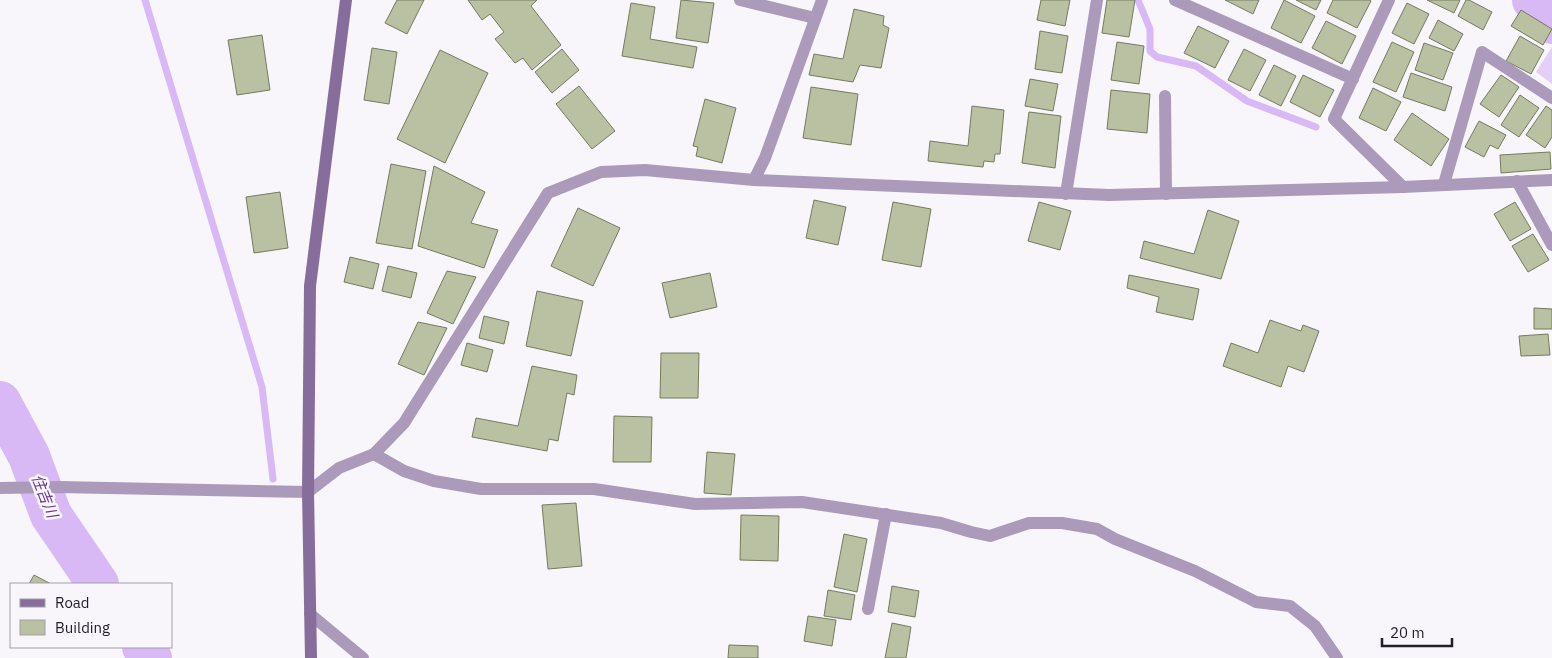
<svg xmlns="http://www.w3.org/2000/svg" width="1552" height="658" viewBox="0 0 1552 658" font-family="'IBM Plex Sans','Noto Sans JP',sans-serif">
<rect width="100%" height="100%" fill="#f8f5fb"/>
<path fill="#e4d0f7" d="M1552 47V84L1536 72Z"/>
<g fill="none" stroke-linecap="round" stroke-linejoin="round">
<g stroke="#d8b9f5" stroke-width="7">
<path d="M145 0 262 387 273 479"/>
<path d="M1138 0 1150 29V51L1157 57 1196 66 1247 101 1316 127"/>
</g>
<g stroke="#d8b9f5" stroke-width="42">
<path d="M1533 0 1548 14 1552 23"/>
<path d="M0 402 29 456 51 515 98 584"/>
<path d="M143 647 151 658"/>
</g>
</g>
<g fill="#bac1a3" stroke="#757b5f">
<path d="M397 0H424L407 34 385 23Z"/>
<path d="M468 0H537L531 6 561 45 532 70 523 58 515 63 495 39 504 32 490 14 482 20Z"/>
<path d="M681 0 714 3 708 43 676 38Z"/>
<path d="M1041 0H1070L1065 26 1037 20Z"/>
<path d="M1107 0H1135L1129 37 1102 33Z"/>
<path d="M1225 0H1259L1253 14Z"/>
<path d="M1284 0 1315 16 1301 43 1271 28Z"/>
<path d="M1296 0H1321L1316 10Z"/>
<path d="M1333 0H1370L1371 1 1357 28 1327 13Z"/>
<path d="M1427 0H1460L1454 13Z"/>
<path d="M1466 0H1469L1492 12 1483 30 1458 16Z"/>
<path d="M631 3 655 7 650 39 697 47 693 68 622 56Z"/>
<path d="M1407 3 1429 14 1414 44 1392 33Z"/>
<path d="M854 9 884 16 883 25 889 28 881 68 860 65 853 82 809 75 814 54 843 59Z"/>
<path d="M1521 10 1552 29 1543 45 1511 26Z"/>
<path d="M1438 20 1463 34 1454 51 1429 38Z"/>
<path d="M1326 21 1356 36 1342 64 1312 48Z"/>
<path d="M1198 26 1229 41 1215 68 1184 53Z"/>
<path d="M1040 31 1068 36 1062 73 1035 69Z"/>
<path d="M262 35 270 90 237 95 228 40Z"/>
<path d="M1520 36 1544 50 1531 74 1506 61Z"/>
<path d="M1117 42 1144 46 1139 84 1111 80Z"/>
<path d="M1392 42 1414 52 1396 92 1373 82Z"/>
<path d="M1424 43 1453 53 1443 80 1415 70Z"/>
<path d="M372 48 397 52 389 104 364 100Z"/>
<path d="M562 49 579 70 552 93 535 72Z"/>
<path d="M1244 49 1266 60 1250 91 1228 80Z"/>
<path d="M440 50 488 73 445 163 397 139Z"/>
<path d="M1274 65 1296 76 1281 106 1259 95Z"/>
<path d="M1411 73 1452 87 1445 111 1403 97Z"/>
<path d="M1303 75 1334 90 1320 117 1290 102Z"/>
<path d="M1501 75 1519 87 1499 117 1480 104Z"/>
<path d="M1030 79 1058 84 1053 111 1025 106Z"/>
<path d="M579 86 615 131 592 149 556 104Z"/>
<path d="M811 87 858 94 851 145 803 138Z"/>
<path d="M1373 88 1401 102 1386 131 1359 118Z"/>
<path d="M1111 90 1150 94 1147 133 1107 129Z"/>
<path d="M1520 95 1539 108 1519 137 1501 125Z"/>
<path d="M705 99 736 108 722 163 696 156 698 147 693 146Z"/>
<path d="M972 106 1004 110 1000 154H995L994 162 984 161 983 167 928 161 930 141 968 146Z"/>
<path d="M1546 106 1552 110V137L1545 148 1526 135Z"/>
<path d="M1029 112 1061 116 1055 168 1022 163Z"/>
<path d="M1412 113 1449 139 1431 166 1394 140Z"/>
<path d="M1479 121 1506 135 1498 149 1490 145 1484 157 1465 147Z"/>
<path d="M1550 152 1551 169 1501 173 1500 155Z"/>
<path d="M391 164 426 171 412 249 376 243Z"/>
<path d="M434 166 485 192 471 223 498 230 484 268 418 246Z"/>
<path d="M280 192 288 248 254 253 246 197Z"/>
<path d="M814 200 846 207 838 245 806 238Z"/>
<path d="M893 202 931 209 921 267 882 260Z"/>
<path d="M1039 202 1071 211 1060 250 1028 241Z"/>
<path d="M1515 202 1531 229 1510 241 1494 214Z"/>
<path d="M578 208 620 228 593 286 551 266Z"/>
<path d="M1208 210 1239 221 1221 279 1140 258 1144 241 1194 254Z"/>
<path d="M1533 234 1549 260 1528 272 1512 246Z"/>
<path d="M350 257 379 264 373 289 344 282Z"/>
<path d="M388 266 417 273 411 298 382 291Z"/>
<path d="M447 271 476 277 453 324 427 313Z"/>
<path d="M710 273 717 307 670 318 662 283Z"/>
<path d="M1129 275 1199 289 1193 320 1156 312 1159 297 1127 288Z"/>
<path d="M537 291 583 301 571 356 526 346Z"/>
<path d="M1534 308 1552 309V329H1534Z"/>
<path d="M484 316 509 322 504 344 479 338Z"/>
<path d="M1270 320 1301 331 1303 325 1319 331 1304 372 1288 366 1281 387 1223 366 1231 343 1258 353Z"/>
<path d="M418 322 447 328 424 375 398 364Z"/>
<path d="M1548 334 1550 355 1521 356 1519 336Z"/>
<path d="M467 343 493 350 487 372 461 365Z"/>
<path d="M661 353H699L698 398H660Z"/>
<path d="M532 366 577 375 574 395 567 393 558 441 549 439 547 451 472 437 476 418 518 426Z"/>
<path d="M614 416 652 417 651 462H613Z"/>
<path d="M707 452 735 454 731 495 704 493Z"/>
<path d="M576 503 582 566 548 569 542 505Z"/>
<path d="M741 515 779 516 778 561 740 560Z"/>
<path d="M844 534 867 539 857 592 834 587Z"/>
<path d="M34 575 51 584H29Z"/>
<path d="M892 586 919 591 915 617 888 612Z"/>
<path d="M828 590 855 595 851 620 824 616Z"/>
<path d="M808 616 836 620 832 646 804 641Z"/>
<path d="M892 623 911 627 906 658H885Z"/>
<path d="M729 645 758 646V658H728Z"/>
</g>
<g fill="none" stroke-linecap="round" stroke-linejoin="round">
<g stroke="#ab9aba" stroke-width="12">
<path d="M740 0 815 18"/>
<path d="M1175 0 1353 79"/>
<path d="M1389 0 1334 119 1403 187"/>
<path d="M1165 96 1166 194"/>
<path d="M754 180 765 158 822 0"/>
<path d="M1517 181 1552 245"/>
<path d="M1444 184 1482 52 1552 98"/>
<path d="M1066 194 1097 0"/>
<path d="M374 454 404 471 434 481 481 489H594L695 504 802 502 941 523 971 532 990 536 1029 523H1062L1097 529 1115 539 1195 571 1256 602 1290 606 1315 626 1337 658"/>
<path d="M0 488 59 487 308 492 339 468 374 454 404 423 548 193 601 172 645 170 754 180 1109 195 1403 187 1552 180"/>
<path d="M868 609 886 514"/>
<path d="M310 614 363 658"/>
</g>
<path stroke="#866d9c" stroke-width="12" d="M311 658 308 492 310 286 346 0"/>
</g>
<g text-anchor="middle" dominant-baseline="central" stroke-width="5" stroke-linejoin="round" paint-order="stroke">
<g font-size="15" font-style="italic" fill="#67368c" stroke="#f8f5fb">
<text transform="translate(45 496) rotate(68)">住吉川</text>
</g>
</g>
<rect x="10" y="583" width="162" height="65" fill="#f8f5fb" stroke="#a29fa6"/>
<rect x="20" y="599" width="25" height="8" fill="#866d9c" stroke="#a29fa6"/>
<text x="55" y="608" font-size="15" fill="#221d27">Road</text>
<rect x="20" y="620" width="25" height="15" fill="#bac1a3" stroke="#a29fa6"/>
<text x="55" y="633" font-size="15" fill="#221d27">Building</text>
<path d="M1382 638v8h70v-8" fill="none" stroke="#221d27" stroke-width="2.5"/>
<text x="1390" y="638" font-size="15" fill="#221d27" stroke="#f8f5fb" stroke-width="4" paint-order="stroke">20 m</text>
</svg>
